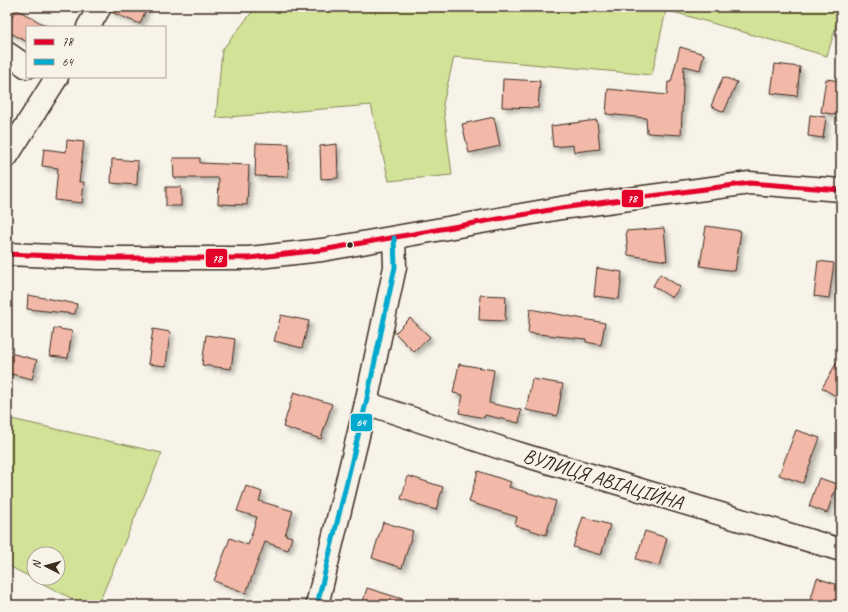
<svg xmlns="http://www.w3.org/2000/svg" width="848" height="612" viewBox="0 0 848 612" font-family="Caveat,sans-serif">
<defs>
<filter id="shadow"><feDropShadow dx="3.5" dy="3.5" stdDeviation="2" flood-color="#0004"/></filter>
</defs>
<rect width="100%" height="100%" fill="#f7f3e8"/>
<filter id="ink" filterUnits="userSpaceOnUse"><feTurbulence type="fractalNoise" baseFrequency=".025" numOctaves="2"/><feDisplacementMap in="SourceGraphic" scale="8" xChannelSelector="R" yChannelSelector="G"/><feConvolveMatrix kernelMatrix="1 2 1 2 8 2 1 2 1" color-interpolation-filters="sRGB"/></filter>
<g filter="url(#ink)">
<g fill="#d2e296" stroke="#86865a" fill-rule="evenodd">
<path d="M256 7H841V10L827 56 666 10 652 75 454 57 443 104 452 175 389 181 371 105 216 118 222 50Z"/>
<path d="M7 418 162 453 98 605H84L7 565ZM34 554H58V578H34Z"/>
</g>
<g fill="#f2b9a9" stroke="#3b2a1e" filter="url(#shadow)">
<path d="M112 7H147L140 24 111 12Z"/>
<path d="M16 9 48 27H27V42L7 31V26Z"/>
<path d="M680 47 704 54 700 70 684 66 681 135 647 133 646 118 606 114 608 89 667 95 668 82H671Z"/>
<path d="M775 64 800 67 797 96 771 93Z"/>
<path d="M723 77 737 82 724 112 711 106Z"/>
<path d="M503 79 540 81 538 108 502 107Z"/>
<path d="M826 79 841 81V105H839L837 115 821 112Z"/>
<path d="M810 115 826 117 823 138 808 136Z"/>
<path d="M494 117 500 146 469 153 462 124Z"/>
<path d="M597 120 600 149 574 152 573 145 553 147 551 126Z"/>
<path d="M67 140 84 142 79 182H84L82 203 55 200 58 168 42 166 44 149 66 152Z"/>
<path d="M256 143 289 144 288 177 255 176Z"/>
<path d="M337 144 338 178 321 179 320 146Z"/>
<path d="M173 158H200V163L249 165 247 205 218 204 219 178H174Z"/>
<path d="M112 159 138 161 137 185 111 183Z"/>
<rect x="166" y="187" width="15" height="19"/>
<path d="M706 226 741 231 735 271 700 266Z"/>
<path d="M664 228 667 261 628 255 626 231Z"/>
<path d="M818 261 834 263 829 298 814 296Z"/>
<path d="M597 268 622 272 619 299 594 296Z"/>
<path d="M660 274 680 287 672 298 653 286Z"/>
<path d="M28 295 77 304 75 314 27 309Z"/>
<path d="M480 295 506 296 505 321 479 320Z"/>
<path d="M530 309 605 323 601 345 586 342V339L528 333Z"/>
<path d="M281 315 309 321 302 348 274 341Z"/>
<path d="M410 318 430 337 414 352 395 333Z"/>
<path d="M54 328 72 331 68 358 50 356Z"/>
<path d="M153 329 170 332 166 366 148 364Z"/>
<path d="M206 335 235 339 231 369 202 365Z"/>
<path d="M10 353 37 360 32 379 7 373Z"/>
<path d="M841 355V399L822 388Z"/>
<path d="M459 364 494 370 489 403 521 410 519 423 485 415 484 418 459 413 463 395 453 393Z"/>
<path d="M532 379 563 384 557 416 526 410Z"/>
<path d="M294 392 332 404 321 439 283 427Z"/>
<path d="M796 430 820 438 803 483 779 475Z"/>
<path d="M478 471 511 482 509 487 556 501 546 535 515 525 517 517 469 502Z"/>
<path d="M408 476 443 487 436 510 401 499Z"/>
<path d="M819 478 837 484 827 513 809 506Z"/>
<path d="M246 486 262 492 259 501 293 511 285 535 292 537 288 550 265 542 246 593 214 581 230 538 248 545 257 517 237 511Z"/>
<path d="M583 517 610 525 601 555 573 547Z"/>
<path d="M383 522 413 531 402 568 372 558Z"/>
<path d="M645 531 667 538 659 566 636 559Z"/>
<path d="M817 578 841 586V605H809Z"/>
<path d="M367 588 412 602 411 605H362Z"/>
</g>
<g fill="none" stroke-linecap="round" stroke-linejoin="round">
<defs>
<g id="minor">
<path d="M88 27 100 7"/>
<path d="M7 53 27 67"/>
<path d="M7 156 57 77"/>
<path d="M7 254 99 258H249L322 250 561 208 750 183 841 190"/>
<path d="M366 403 507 450 841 550"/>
<path d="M317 605 366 403 395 267 394 238"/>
</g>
</defs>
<use href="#minor" stroke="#3b2a1e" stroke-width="25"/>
<use href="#minor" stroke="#f7f3e8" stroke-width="22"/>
<defs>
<path id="bus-1" d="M7 254 99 258H249L322 250 561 208 750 183 841 190"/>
<path id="bus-2" d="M317 605 366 403 395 267 394 238"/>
</defs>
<use href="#bus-1" stroke="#f7f3e8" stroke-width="8"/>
<use href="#bus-2" stroke="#f7f3e8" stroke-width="8"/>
<use href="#bus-1" stroke="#e4002b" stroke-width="5"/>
<use href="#bus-2" stroke="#00a9ce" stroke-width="5"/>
</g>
</g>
<circle fill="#3b2a1e" stroke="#f7f3e8" stroke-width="1.5" cx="350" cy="245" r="3.5"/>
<g text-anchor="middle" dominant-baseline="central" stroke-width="3.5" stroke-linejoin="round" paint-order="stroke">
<g font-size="20" fill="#3b2a1e" stroke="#f7f3e8">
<text transform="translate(603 479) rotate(17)">ВУЛИЦЯ АВІАЦІЙНА</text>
</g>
</g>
<g stroke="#f7f3e8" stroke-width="1.5">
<rect x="621" y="189" width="23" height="19" rx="4" fill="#e4002b"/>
<rect x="205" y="248" width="23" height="20" rx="4" fill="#e4002b"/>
<rect x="350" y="413" width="23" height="19" rx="4" fill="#00a9ce"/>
</g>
<g font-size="11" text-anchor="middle" font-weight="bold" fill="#fff">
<text x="632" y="202">78</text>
<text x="217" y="262">78</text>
<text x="361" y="426">64</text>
</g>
<rect width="848" height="612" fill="none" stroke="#f7f3e8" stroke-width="24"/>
<rect x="12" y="12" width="824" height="588" fill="none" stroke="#3b2a1e" stroke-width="1.5" filter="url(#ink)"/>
<rect x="26" y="26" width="140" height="52" fill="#f7f3e8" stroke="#aca397"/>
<rect x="34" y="39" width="20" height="6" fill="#e4002b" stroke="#aca397"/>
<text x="62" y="46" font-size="12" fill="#3b2a1e">78</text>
<rect x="34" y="59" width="20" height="6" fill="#00a9ce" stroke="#aca397"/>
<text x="62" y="66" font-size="12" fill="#3b2a1e">64</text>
<g transform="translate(46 566) rotate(276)"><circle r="19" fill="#f7f3e8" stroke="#aca397"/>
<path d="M0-3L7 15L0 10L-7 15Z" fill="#3b2a1e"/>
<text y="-6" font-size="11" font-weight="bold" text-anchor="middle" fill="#3b2a1e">N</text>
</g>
</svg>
